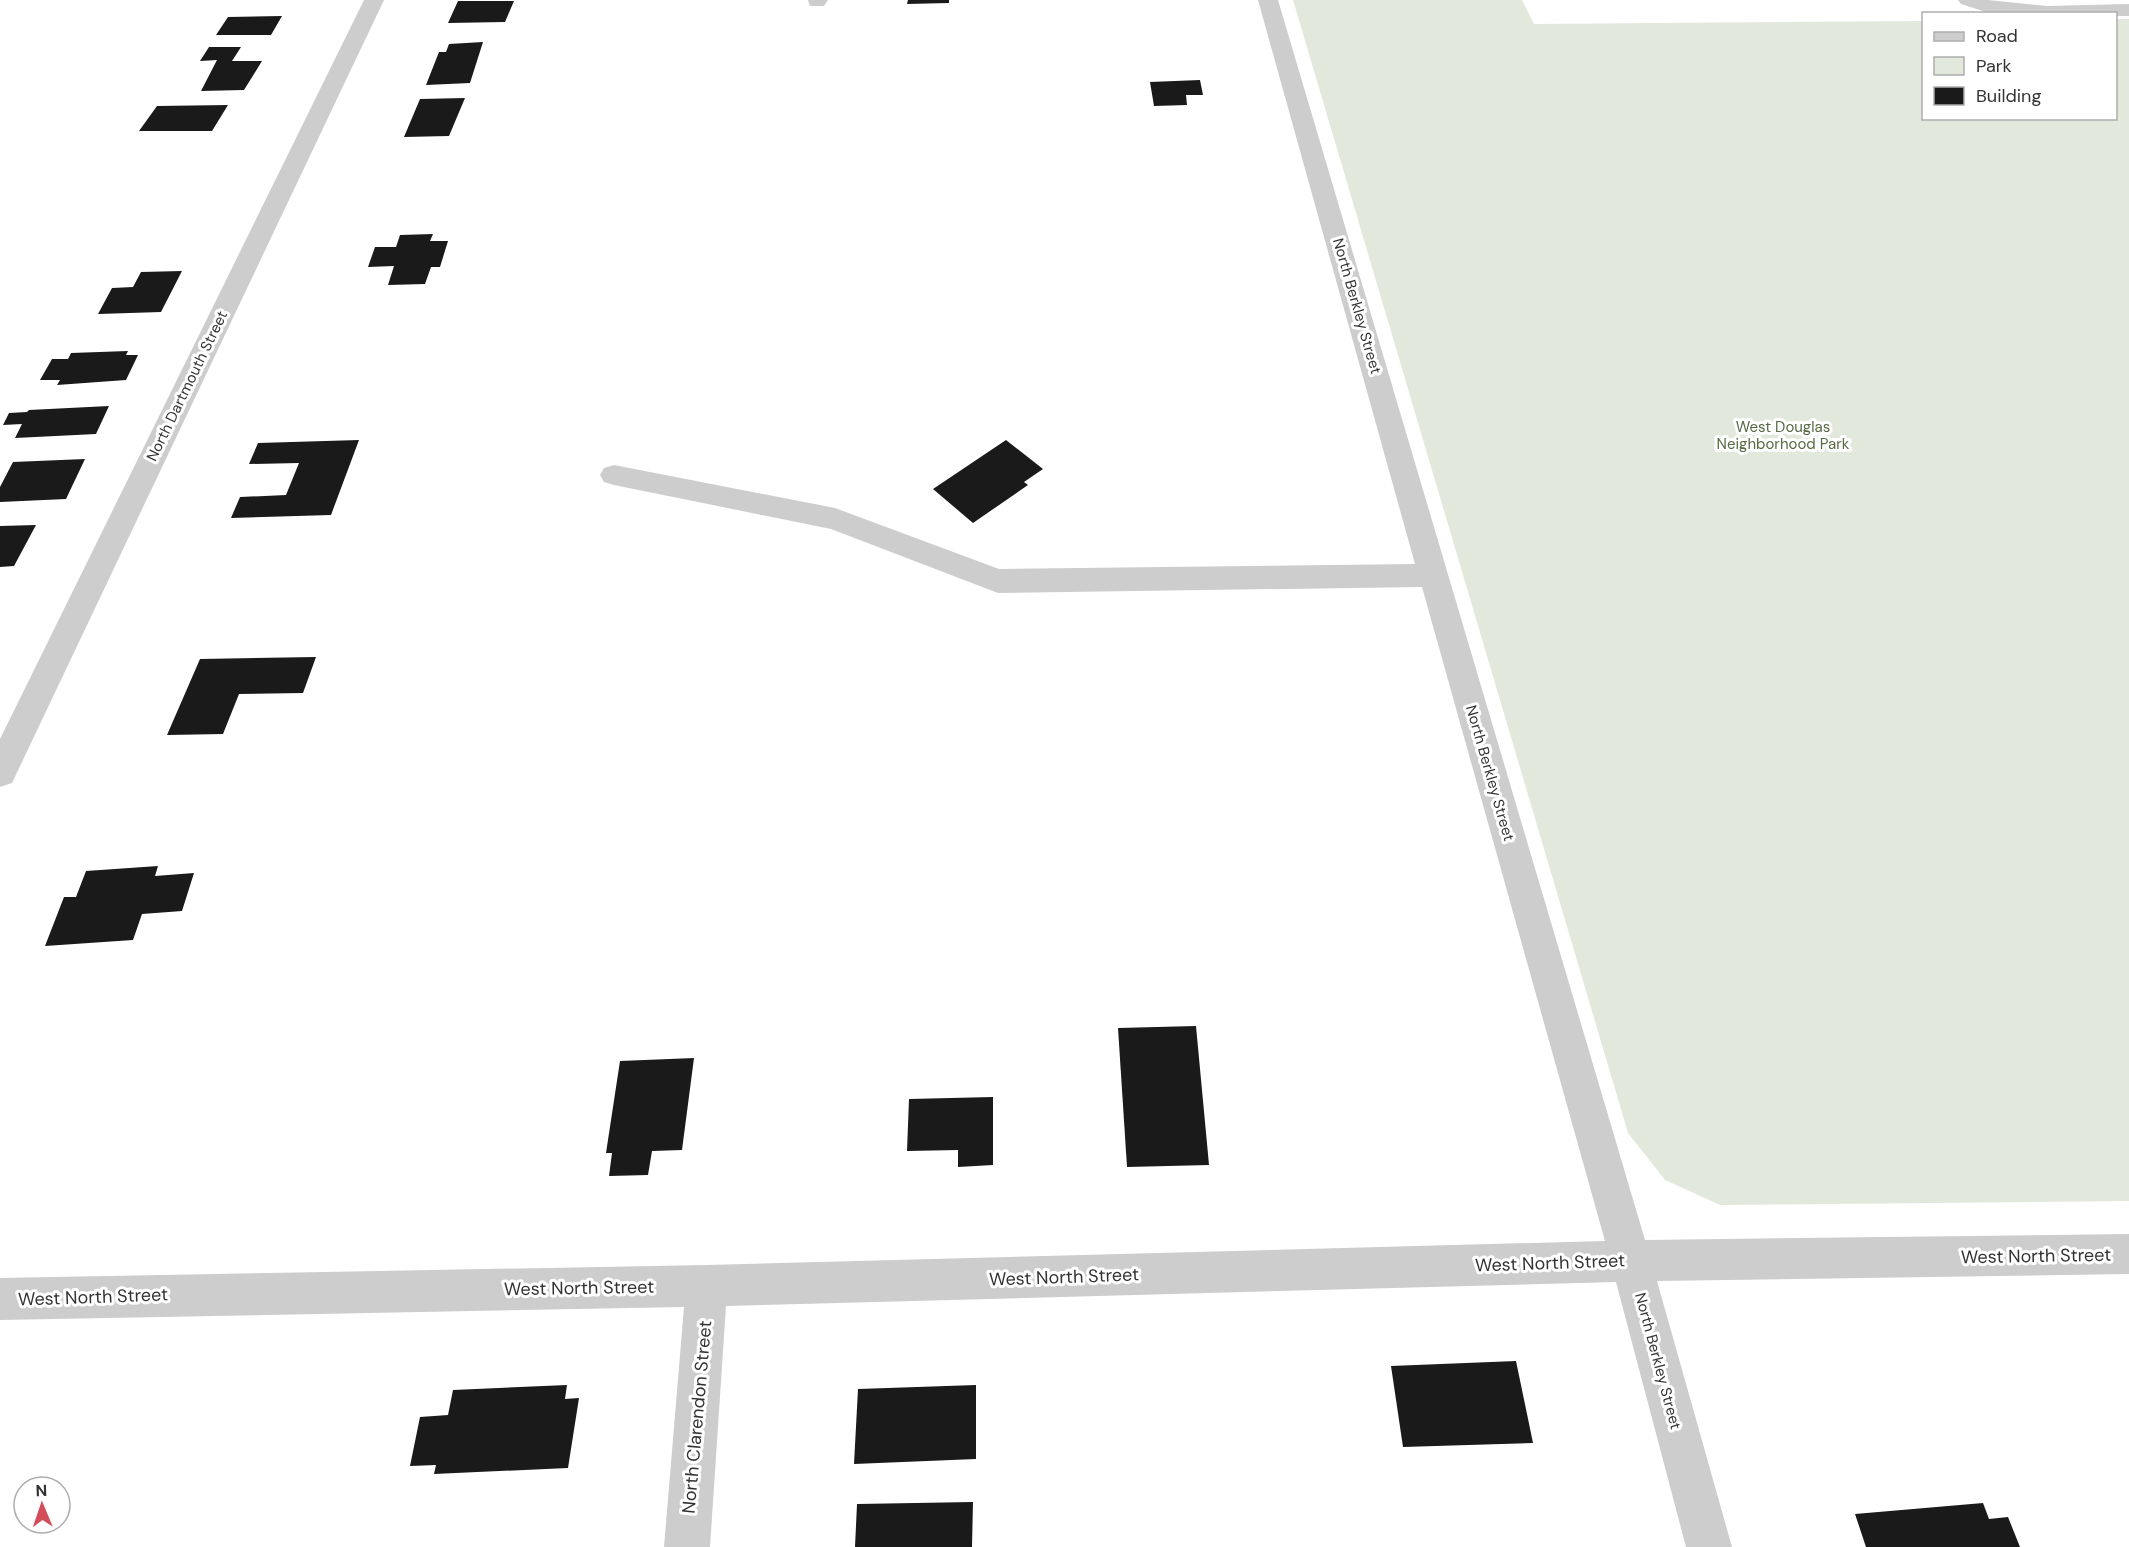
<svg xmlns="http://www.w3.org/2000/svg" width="2129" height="1547" viewBox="0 0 2129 1547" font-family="'DM Sans',sans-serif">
<rect width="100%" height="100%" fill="#fff"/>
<path fill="#e3e8dd" d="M1293 0H1522L1534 24 1923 21 1924 118H2116V19H2129V1201L1720 1205 1665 1180 1628 1133Z"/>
<g fill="#1a1a1a">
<path d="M908 0H949V3L907 4Z"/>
<path d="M458 1H514L505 22 448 23Z"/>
<path d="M282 16 271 35H216L228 17Z"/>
<path d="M483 42 470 83 426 85 439 52H446L449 44Z"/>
<path d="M209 47H241L232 61H262L244 90 201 91 217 60 200 61Z"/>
<path d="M1200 80 1203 95H1186L1187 105 1154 106 1150 82Z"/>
<path d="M465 98 449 136 404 137 420 99Z"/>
<path d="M228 105 212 131H139L157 106Z"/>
<path d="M433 234 430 241H448L440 267H431L425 284 388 285 394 266 368 267 375 247H396L400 235Z"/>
<path d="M182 271 161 312 98 314 112 288 133 287 141 272Z"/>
<path d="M128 351 126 355H138L126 380 57 385 60 380H40L52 359H68L71 353Z"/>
<path d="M109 406 96 434 15 438 22 424 3 425 9 413 27 412 29 410Z"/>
<path d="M359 440 331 515 231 518 240 497 286 495 299 463 249 464 258 443Z"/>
<path d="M1006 440 1043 469 1024 482 1028 485 973 523 933 489Z"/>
<path d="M85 459 66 499 0 502V487L13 462Z"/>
<path d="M36 525 14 566 0 567V526Z"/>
<path d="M316 657 303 693 239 694 223 734 167 735 200 659Z"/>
<path d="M158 866 155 876 194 873 182 911 142 914 133 940 45 946 64 897H76L86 871Z"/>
<path d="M1196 1026 1209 1165 1127 1167 1118 1028Z"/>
<path d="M694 1058 682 1150 652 1151 648 1175 609 1176 612 1153H606L620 1061Z"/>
<path d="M993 1097V1165L958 1167V1150L907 1151 909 1099Z"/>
<path d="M1516 1361 1533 1443 1403 1447 1391 1366Z"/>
<path d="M567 1385 565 1399 579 1398 568 1468 434 1474 436 1465 410 1466 420 1417 448 1415 453 1390Z"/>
<path d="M976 1385V1459L854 1464 858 1389Z"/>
<path d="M973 1502 972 1547H855L857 1504Z"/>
<path d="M1983 1503 1989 1519 2008 1517 2020 1547H1866L1855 1514Z"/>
</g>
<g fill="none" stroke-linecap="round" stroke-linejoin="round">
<g fill="#cdcdcd" fill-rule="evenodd">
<path d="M364 0H384L12 783 0 787V739Z"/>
<path d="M808 0H828L824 6H810Z"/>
<path d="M1258 0H1278L1645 1240 2129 1234V1274L1657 1281 1732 1547H1686L1616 1282 726 1306 710 1547H664L684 1307 0 1320V1278L707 1265 1605 1241 1422 587 998 593 831 529 614 485 604 482 600 475 604 468 614 465 835 508 999 569 1415 564Z"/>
<path d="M1958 0H1988L2047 6 2129 4V16H2116V14H1992L1961 4Z"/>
</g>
</g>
<g text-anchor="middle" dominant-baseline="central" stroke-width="6" stroke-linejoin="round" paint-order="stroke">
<g font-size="15" fill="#333" stroke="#fff">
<text transform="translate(1357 306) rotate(74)">North Berkley Street</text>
<text transform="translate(187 386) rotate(-64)">North Dartmouth Street</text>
<text transform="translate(1490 773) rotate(74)">North Berkley Street</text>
<text transform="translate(1658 1361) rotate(75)">North Berkley Street</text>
</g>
<g font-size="15" fill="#576a44" stroke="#fff">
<text x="1783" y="427">West Douglas<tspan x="1783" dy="17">Neighborhood Park</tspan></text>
</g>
<g font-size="18" fill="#333" stroke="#fff">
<text transform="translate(2036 1256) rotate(-1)">West North Street</text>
<text transform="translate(1550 1263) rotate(-2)">West North Street</text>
<text transform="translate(1064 1277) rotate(-2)">West North Street</text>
<text transform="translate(579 1288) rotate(-1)">West North Street</text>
<text transform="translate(93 1297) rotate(-2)">West North Street</text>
<text transform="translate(697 1417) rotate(-85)">North Clarendon Street</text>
</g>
</g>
<rect x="1922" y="12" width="195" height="108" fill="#ffffff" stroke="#adadad" stroke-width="1.5"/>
<rect x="1934" y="32" width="30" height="9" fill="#cdcdcd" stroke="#adadad" stroke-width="1.5"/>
<text x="1976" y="42" font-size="18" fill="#333333">Road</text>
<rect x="1934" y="57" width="30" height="18" fill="#e3e8dd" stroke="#adadad" stroke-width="1.5"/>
<text x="1976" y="72" font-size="18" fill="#333333">Park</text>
<rect x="1934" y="87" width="30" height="18" fill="#1a1a1a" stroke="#adadad" stroke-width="1.5"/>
<text x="1976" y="102" font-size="18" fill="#333333">Building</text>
<g transform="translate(42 1505) rotate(358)"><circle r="28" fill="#ffffff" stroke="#adadad" stroke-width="1.5"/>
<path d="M0-4.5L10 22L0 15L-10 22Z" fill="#d24c5a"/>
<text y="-9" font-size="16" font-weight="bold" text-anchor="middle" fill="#333333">N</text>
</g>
</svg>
